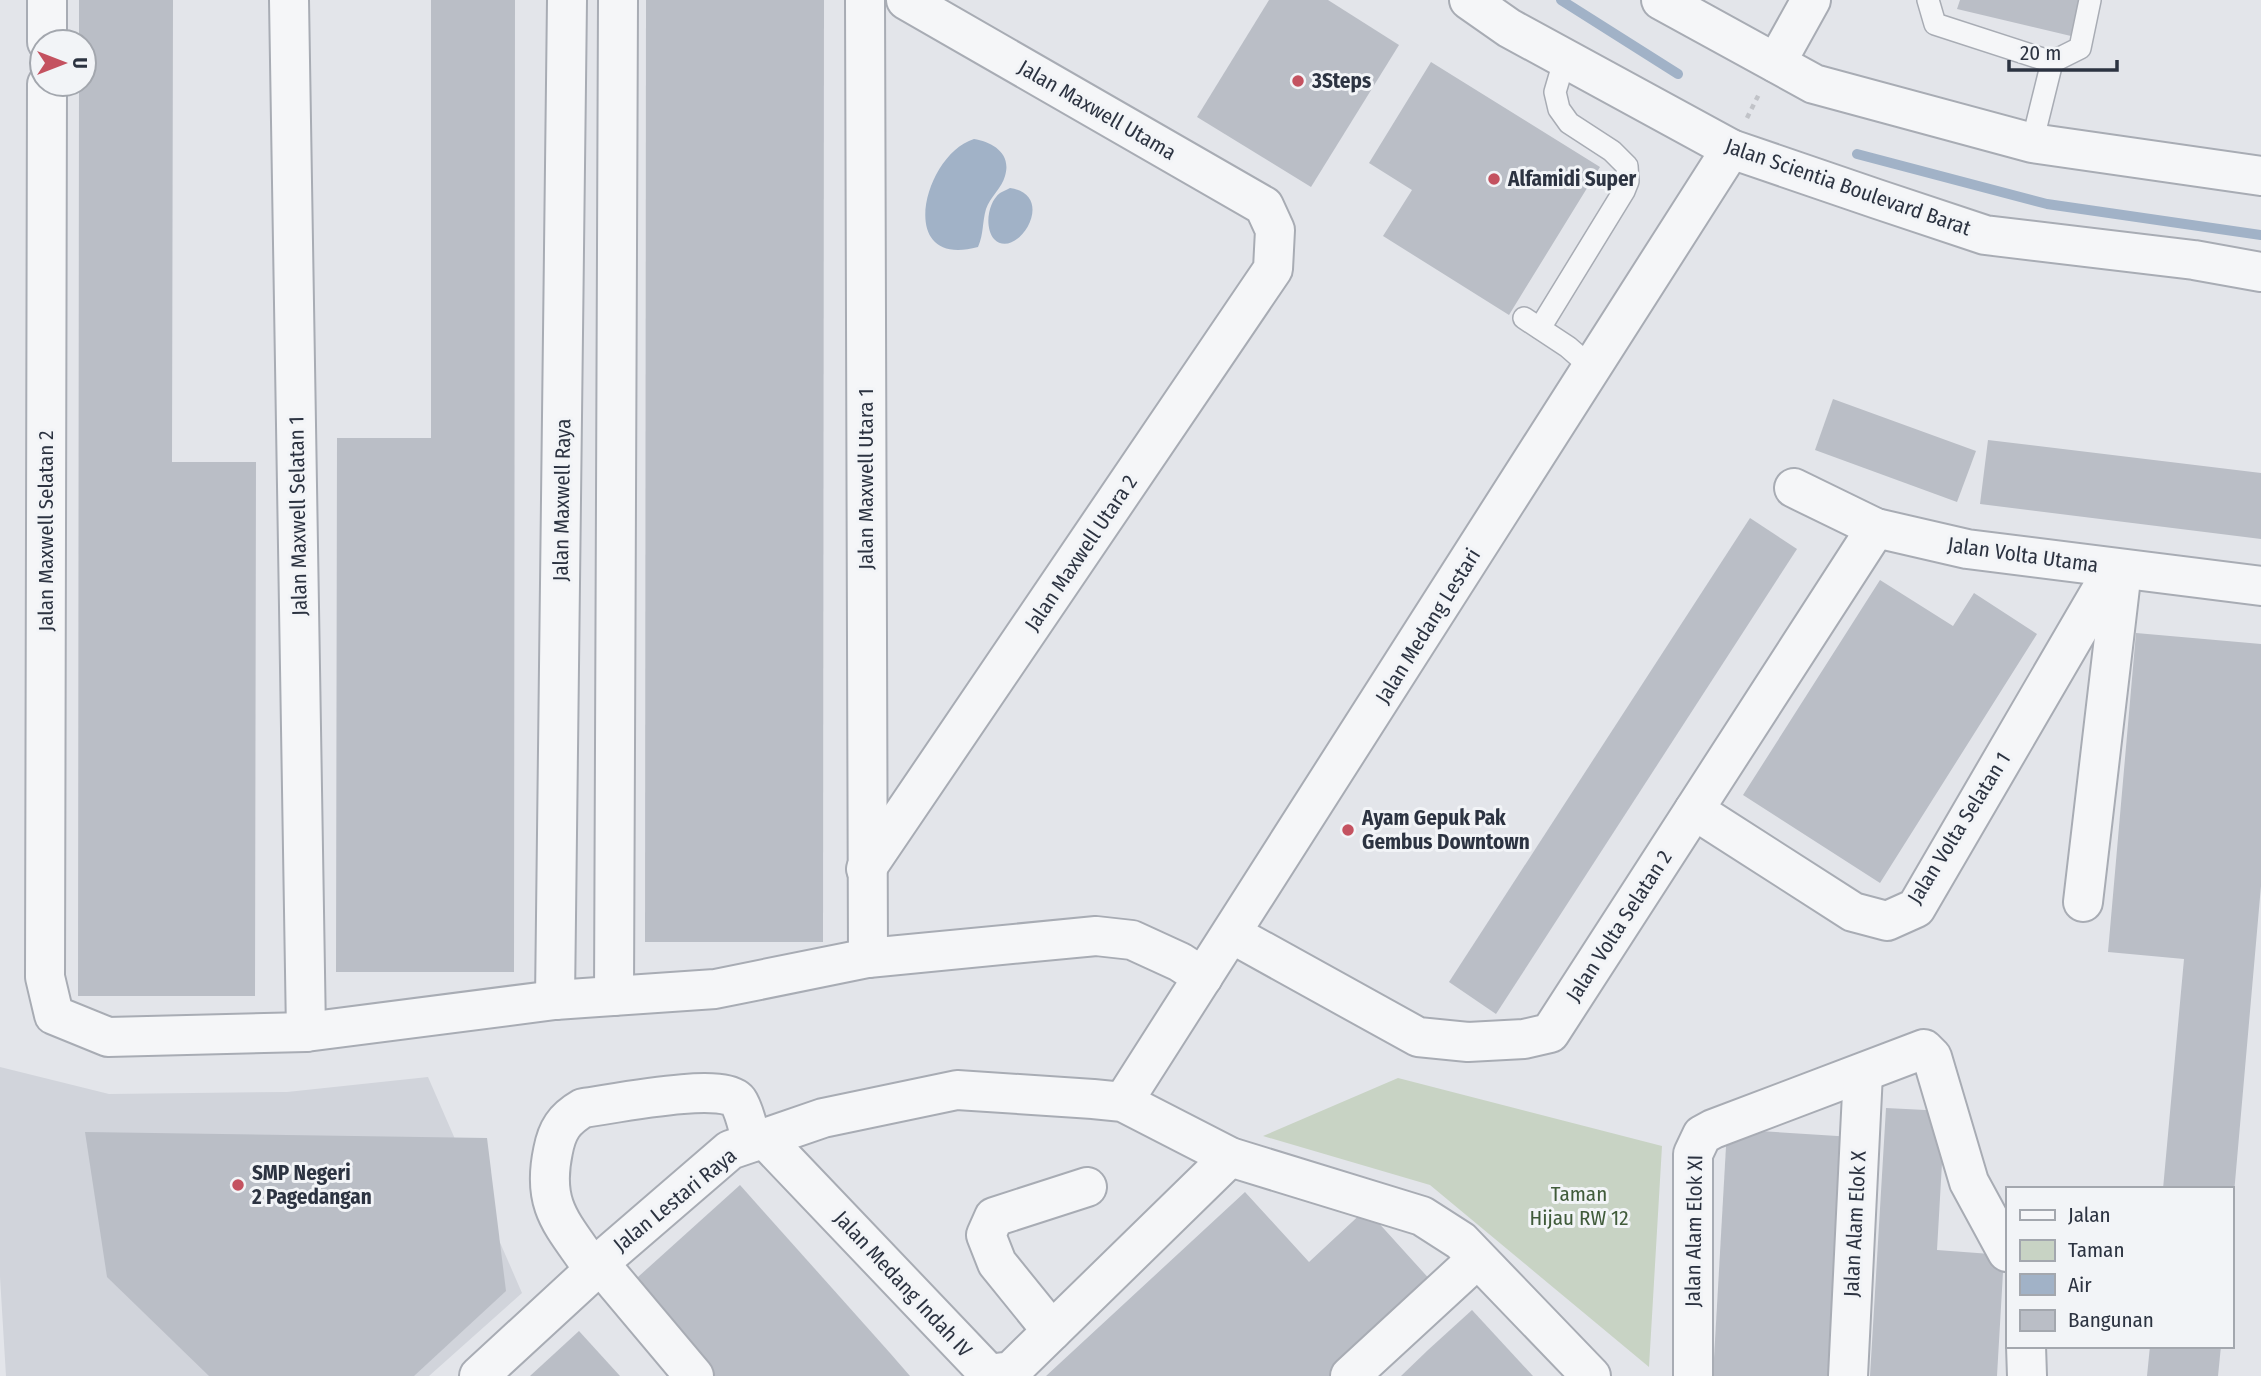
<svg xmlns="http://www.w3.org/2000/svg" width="2261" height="1376" viewBox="0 0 2261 1376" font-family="'Fira Sans Condensed',sans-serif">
<rect width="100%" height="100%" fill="#e3e5ea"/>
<path fill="#d1d4db" d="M0 1067 109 1094 287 1092 428 1077 522 1293 429 1376H6L0 1277Z"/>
<path fill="#c8d3c4" d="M1398 1078 1662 1146 1649 1367 1430 1185 1263 1136Z"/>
<g fill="#a1b2c7">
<path d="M974 139C992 142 1012 153 1005 176 1002 188 990 197 986 209 982 223 984 233 978 247 894 270 924 154 974 139Z"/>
<path d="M1010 188C1059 195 1016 262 994 239 984 227 988 202 1000 193 1003 191 1007 190 1010 188Z"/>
</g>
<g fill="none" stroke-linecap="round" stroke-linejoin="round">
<g stroke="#a1b2c7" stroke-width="10">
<path d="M1561 0 1678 74"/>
<path d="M1857 154 2047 204 2261 235"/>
</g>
</g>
<g fill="#babec6">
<path d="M79 0H173L172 462H256L255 996H78L79 84H84V42H79Z"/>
<path d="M431 0H515L514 972H336L337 438H431Z"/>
<path d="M646 0H824L823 942H645Z"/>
<path d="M1269 0H1328L1399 45 1311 187 1197 117Z"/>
<path d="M1960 0H2079L2071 36 1957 9Z"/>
<path d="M1431 62 1600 167 1509 315 1383 236 1412 190 1369 163Z"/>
<path d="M1833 399 1976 451 1957 502 1815 450Z"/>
<path d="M1988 440 2261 473V539L1980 504Z"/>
<path d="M1750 518 1797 549 1496 1014 1449 982Z"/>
<path d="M1880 580 1953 626 1974 593 2037 634 1880 883 1743 795Z"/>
<path d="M2136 633 2261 644V886L2233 1205H2231V1189H2163L2184 959 2108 952Z"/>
<path d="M1886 1108 1945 1111 1937 1250 2004 1255 1997 1376H1870Z"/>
<path d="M1727 1129 1853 1137 1840 1376H1713Z"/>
<path d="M85 1132 487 1138 506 1291 414 1376H209L107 1277Z"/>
<path d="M740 1185 890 1353 910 1376H708L628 1286Z"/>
<path d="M1245 1192 1309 1262 1366 1209 1433 1283 1332 1376H1046Z"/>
<path d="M1472 1310 1533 1376H1401L1428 1350Z"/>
<path d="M579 1331 620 1376H530Z"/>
<path d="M2150 1346H2221L2218 1376H2147Z"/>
</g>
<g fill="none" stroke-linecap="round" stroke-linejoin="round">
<defs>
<g id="service">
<path d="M1928 0 1935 24 2052 62 2080 48 2090 0"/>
<path d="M2032 143 2052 62"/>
<path d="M1524 318 1568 347 1592 368"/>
<path d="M1540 328 1624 191 1628 181 1627 166 1612 151 1569 123 1559 109 1555 92 1565 58"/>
</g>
<g id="minor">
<path d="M289 0 306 1032"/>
<path d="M865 0 868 958"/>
<path d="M47 42V0"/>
<path d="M47 84 45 977 54 1015 108 1037 306 1032 555 1000 715 989 868 958 1096 936 1132 940 1180 962 1203 977"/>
<path d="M1794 488 1876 528 1967 549 2261 586"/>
<path d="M1694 810 1853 912 1887 921 1916 908 2114 568"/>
<path d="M866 869 1273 269 1275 230 1264 206 906 0"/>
<path d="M2083 902 2122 570"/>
<path d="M1232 934 1418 1037 1468 1042 1524 1039 1550 1033 1876 528"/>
<path d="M614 996 618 0"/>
<path d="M555 1000 567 0"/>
<path d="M1123 1102 1731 149"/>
<path d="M764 1138 989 1374 1011 1371 1230 1157"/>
<path d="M599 1263 694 1376"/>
<path d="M594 1270C564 1225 541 1208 553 1151 557 1130 564 1119 583 1108 608 1105 723 1081 738 1101 745 1111 748 1130 752 1142"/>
<path d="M1052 1331 997 1263 986 1235 994 1217 1087 1187"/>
<path d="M2026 1346 2027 1376"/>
<path d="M479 1376 594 1270 599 1263 730 1150 823 1118 957 1090 1093 1099 1123 1102 1230 1157 1422 1216 1461 1241 1591 1376"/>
<path d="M1350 1376 1477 1259"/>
<path d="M1693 1376V1154L1702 1135 1713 1129 1924 1049 1932 1057 1969 1182 2007 1252"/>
<path d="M1848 1376 1863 1073"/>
</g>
<g id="tertiary">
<path d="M1469 0 1509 28 1731 149 1877 199 1985 235 2194 260 2261 272"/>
<path d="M1661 0 1814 84 2032 143 2261 176"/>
<path d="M1776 63 1811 0"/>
</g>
</defs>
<use href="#service" stroke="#a8acb4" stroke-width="24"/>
<use href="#minor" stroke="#a8acb4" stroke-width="42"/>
<use href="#tertiary" stroke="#a8acb4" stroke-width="42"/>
<path stroke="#c1c3c8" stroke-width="4.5" stroke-dasharray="5 5" stroke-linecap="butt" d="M1747 118 1759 94"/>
<use href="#service" stroke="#f5f6f8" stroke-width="21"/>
<use href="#minor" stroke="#f5f6f8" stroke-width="38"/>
<use href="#tertiary" stroke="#f5f6f8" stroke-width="38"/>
</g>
<g fill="#c45260" stroke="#f2f4f7" stroke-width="2.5">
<circle cx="1298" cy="81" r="7"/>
<circle cx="1494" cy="179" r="7"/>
<circle cx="1348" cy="830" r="7"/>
<circle cx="238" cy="1185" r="7"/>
</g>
<g text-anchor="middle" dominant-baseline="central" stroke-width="6" stroke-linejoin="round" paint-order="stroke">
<g font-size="21" font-weight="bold" fill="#2c3341" stroke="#f2f4f7" text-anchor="start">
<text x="1312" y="81">3Steps</text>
<text x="1508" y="179">Alfamidi Super</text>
<text x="1362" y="818">Ayam Gepuk Pak<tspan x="1362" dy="24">Gembus Downtown</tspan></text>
<text x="252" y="1173">SMP Negeri<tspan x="252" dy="24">2 Pagedangan</tspan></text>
</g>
<g font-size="21" fill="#2c3341" stroke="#f2f4f7">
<text transform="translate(1097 110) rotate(30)">Jalan Maxwell Utama</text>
<text transform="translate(1848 187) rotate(19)">Jalan Scientia Boulevard Barat</text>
<text transform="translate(866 479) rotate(-90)">Jalan Maxwell Utara 1</text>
<text transform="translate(562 500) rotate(-89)">Jalan Maxwell Raya</text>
<text transform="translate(298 516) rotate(-91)">Jalan Maxwell Selatan 1</text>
<text transform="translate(46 531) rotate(-90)">Jalan Maxwell Selatan 2</text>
<text transform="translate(1081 553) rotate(-56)">Jalan Maxwell Utara 2</text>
<text transform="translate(2023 555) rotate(8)">Jalan Volta Utama</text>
<text transform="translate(1428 626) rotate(-58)">Jalan Medang Lestari</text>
<text transform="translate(1959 828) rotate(-58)">Jalan Volta Selatan 1</text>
<text transform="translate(1619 926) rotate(-57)">Jalan Volta Selatan 2</text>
<text transform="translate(675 1200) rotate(-39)">Jalan Lestari Raya</text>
<text transform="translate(1855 1224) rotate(-87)">Jalan Alam Elok X</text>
<text transform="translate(1694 1231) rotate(-89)">Jalan Alam Elok XI</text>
<text transform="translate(903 1284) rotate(47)">Jalan Medang Indah IV</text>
</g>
<g font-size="21" fill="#405b3a" stroke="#f2f4f7">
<text x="1579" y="1194">Taman<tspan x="1579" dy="24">Hijau RW 12</tspan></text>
</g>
</g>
<rect x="2006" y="1187" width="228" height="161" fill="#f2f4f7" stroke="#a3a7ae" stroke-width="2"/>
<rect x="2020" y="1210" width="35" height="10" fill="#f5f6f8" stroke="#a3a7ae" stroke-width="2"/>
<text x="2068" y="1222" font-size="21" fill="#2c3341">Jalan</text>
<rect x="2020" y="1240" width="35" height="21" fill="#c8d3c4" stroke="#a3a7ae" stroke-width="2"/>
<text x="2068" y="1257" font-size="21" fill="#2c3341">Taman</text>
<rect x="2020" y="1274" width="35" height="21" fill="#a1b2c7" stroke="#a3a7ae" stroke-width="2"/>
<text x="2068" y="1292" font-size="21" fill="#2c3341">Air</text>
<rect x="2020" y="1310" width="35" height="21" fill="#babec6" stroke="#a3a7ae" stroke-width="2"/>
<text x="2068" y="1327" font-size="21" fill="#2c3341">Bangunan</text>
<g transform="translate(63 63) rotate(90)"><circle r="33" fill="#f2f4f7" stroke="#a3a7ae" stroke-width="2"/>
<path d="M0-5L12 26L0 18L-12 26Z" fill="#c45260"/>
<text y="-10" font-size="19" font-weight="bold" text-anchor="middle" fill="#2c3341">U</text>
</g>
<path d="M2009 60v10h108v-10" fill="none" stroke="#2c3341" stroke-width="3.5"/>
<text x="2020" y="60" font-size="21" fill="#2c3341" stroke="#f2f4f7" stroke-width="5" paint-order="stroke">20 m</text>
</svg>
